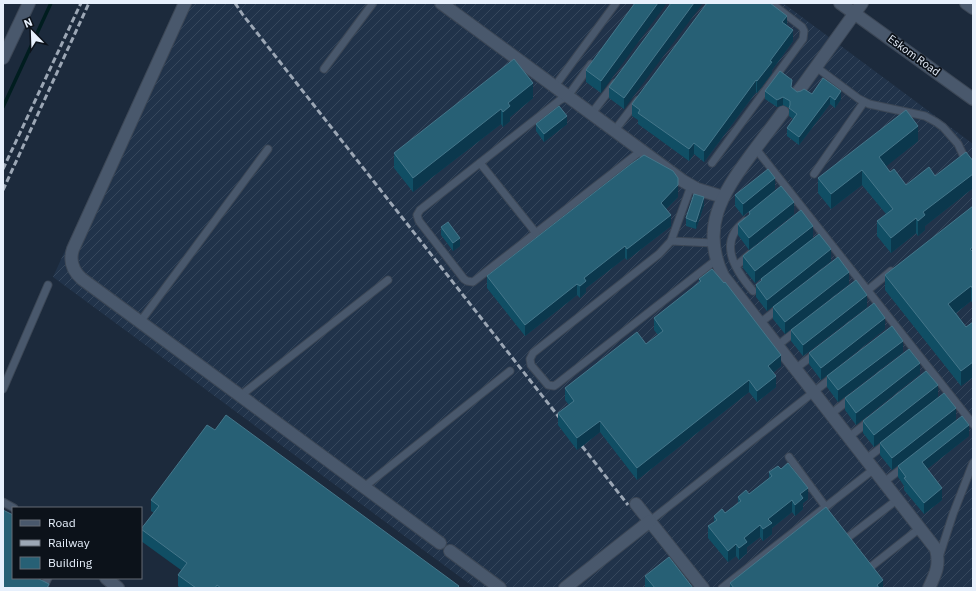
<svg xmlns="http://www.w3.org/2000/svg" width="976" height="591" viewBox="0 0 976 591" font-family="'IBM Plex Sans',sans-serif">
<defs>
<pattern id="industrial-furrows" width="10" height="10" patternUnits="userSpaceOnUse"><rect width="10" height="10" fill="#21334a"/><path d="M-1 1l2-2M0 10L10 0M9 11l2-2" fill="none" stroke="#36475c"/></pattern>
</defs>
<rect width="100%" height="100%" fill="#1c2a3c"/>
<path fill="url(#industrial-furrows)" d="M178 3H783L973 144V588H475L53 277Z"/>
<g fill="none" stroke-linecap="round" stroke-linejoin="round">
<path stroke="#001d1f" stroke-width="3.5" d="M3 107 51 3"/>
<defs>
<g id="service">
<path d="M591 64 568 96 560 100 420 210 417 215 419 221 464 279 467 281 473 282 642 150"/>
<path d="M816 67 859 99 869 104 925 116 936 122 943 127 958 144 966 161"/>
<path d="M324 69 373 3"/>
<path d="M555 86 616 3"/>
<path d="M592 113 615 83"/>
<path d="M615 130 638 100"/>
<path d="M756 149 973 424"/>
<path d="M480 163 536 233"/>
<path d="M712 163 803 39 804 31 802 27 771 3"/>
<path d="M814 174 864 102"/>
<path d="M691 186 671 241 659 254 533 353 530 359 531 365 548 385 554 386 557 384 716 260"/>
<path d="M745 221C717 242 735 270 753 291"/>
<path d="M671 241 713 243"/>
<path d="M736 266 750 254"/>
<path d="M868 290 891 271"/>
<path d="M140 322 268 149"/>
<path d="M760 323 780 307"/>
<path d="M777 346 797 330"/>
<path d="M795 369 816 353"/>
<path d="M3 389 48 285"/>
<path d="M240 396 388 280"/>
<path d="M831 414 851 398"/>
<path d="M849 437 869 421"/>
<path d="M789 457 825 506"/>
<path d="M866 459 887 443"/>
<path d="M884 482 905 466"/>
<path d="M364 487 510 371"/>
<path d="M3 502 14 508"/>
<path d="M650 521 834 376"/>
<path d="M846 539 898 499"/>
<path d="M939 557 953 514 973 463"/>
<path d="M868 569 920 528"/>
<path d="M43 588 48 578"/>
<path d="M722 588 874 469"/>
</g>
<g id="minor">
<path d="M185 3 73 249C69 261 73 271 82 279L440 543"/>
<path d="M441 3 683 181 697 189 723 197"/>
<path d="M840 3 973 99"/>
<path d="M966 3 973 8"/>
<path d="M3 58 29 3"/>
<path d="M798 92 862 3"/>
<path d="M783 112C772 127 761 141 750 156 722 194 700 228 723 276L936 549C940 565 936 573 929 588"/>
<path d="M636 504 703 588"/>
<path d="M450 551 500 588"/>
<path d="M106 578 118 588"/>
<path d="M565 588 650 521"/>
</g>
</defs>
<use href="#service" stroke="#3c4756" stroke-width="9"/>
<use href="#minor" stroke="#3c4756" stroke-width="14"/>
<use href="#service" stroke="#49586c" stroke-width="7"/>
<use href="#minor" stroke="#49586c" stroke-width="12"/>
<g stroke="#9ca7b5" stroke-width="3" stroke-dasharray="6 3" stroke-linecap="butt">
<path d="M235 3 243 15 562 421"/>
<path d="M3 169 81 3"/>
<path d="M3 190 89 3"/>
<path d="M582 446 628 505"/>
</g>
</g>
<g fill="#104e64">
<path d="M635 3 601 93 586 82V70Z"/>
<path d="M671 3 624 109 609 98V87Z"/>
<path d="M787 26 793 41 772 70V73L757 93 756 92 704 162 694 154 689 161 638 124V120L632 116V104Z"/>
<path d="M823 78 841 99 835 108 830 104 799 145 787 136V128L793 119 789 116V108L783 105 777 107 765 99V91L792 88 797 92 812 94Z"/>
<path d="M533 83V98L510 117V121L503 127 501 124 413 192 394 168V153Z"/>
<path d="M536 124H567L544 142 536 131Z"/>
<path d="M918 141 886 166 890 172 906 185 935 176 973 161V188L925 226V230L918 236 916 233 891 253 877 236V221L886 214 862 185 831 209 818 193V178Z"/>
<path d="M775 190 743 216 735 206V195Z"/>
<path d="M678 197 666 209 671 226 627 260 625 258 586 288V292L580 298 577 295 525 336 487 288V276Z"/>
<path d="M704 205 696 229 686 226V218Z"/>
<path d="M973 206V304L971 301 956 313 966 327 973 322V377L961 386 885 290V275Z"/>
<path d="M749 212 794 214 749 250 738 235V224L749 215Z"/>
<path d="M441 227 460 246 453 251 441 235Z"/>
<path d="M813 238 755 283 743 268V256Z"/>
<path d="M831 261 767 311 756 297V285L761 281V279Z"/>
<path d="M699 279 781 366 773 373 776 387 757 402 749 392 637 480 600 432 577 450 558 425V413L569 405 565 400V388L646 344 658 335 654 330V318L699 283Z"/>
<path d="M849 284 785 334 773 319V307Z"/>
<path d="M867 307 803 356 791 341V330Z"/>
<path d="M885 329 821 380 809 364V353Z"/>
<path d="M903 352 838 402 827 387V376Z"/>
<path d="M920 374 856 425 845 410V398Z"/>
<path d="M938 397 874 447 863 433V421Z"/>
<path d="M956 420 892 470 880 455V443Z"/>
<path d="M215 430 459 588H180L178 586V575L181 570 141 541V529L154 513 151 511V500Z"/>
<path d="M969 436 927 469 942 500 924 514 904 490V486L898 477V466Z"/>
<path d="M769 472 808 499 803 503V509L795 516 792 512 772 528V534L763 541 760 537 747 547V553L739 560 736 556 728 562 708 538V526L714 522V516L725 513 738 503V497L749 494 769 478Z"/>
<path d="M645 576 693 588H646L645 587Z"/>
<path d="M730 583 883 588H730Z"/>
</g>
<g fill="#0b384d">
<path d="M658 3H667L601 93V81Z"/>
<path d="M694 3H703L624 109V98Z"/>
<path d="M787 16V27L782 22Z"/>
<path d="M793 30V41L772 70V73L757 93V81L770 61Z"/>
<path d="M756 80V92L704 162V151Z"/>
<path d="M533 83V98L510 117V121L503 127V112L508 103Z"/>
<path d="M841 91V99L835 108V100Z"/>
<path d="M830 96V104L799 145V137Z"/>
<path d="M783 97V105L777 107V100Z"/>
<path d="M501 109V124L413 192V178Z"/>
<path d="M567 116V124L544 142V134Z"/>
<path d="M918 126V141L879 172V157Z"/>
<path d="M694 143V154L689 161V149Z"/>
<path d="M862 170V185L831 209V194Z"/>
<path d="M973 174V188L925 226V230L918 236V221L923 212Z"/>
<path d="M775 178V190L743 216V204Z"/>
<path d="M678 185V197L661 214V203Z"/>
<path d="M704 197V205L696 229V222Z"/>
<path d="M794 202V214L749 250V238Z"/>
<path d="M671 215V226L627 260V249Z"/>
<path d="M916 218V233L891 253V238Z"/>
<path d="M813 226V238L755 283V271Z"/>
<path d="M460 238V246L453 251V243Z"/>
<path d="M625 246V258L586 288V292L580 298V286L584 278Z"/>
<path d="M973 247V262L970 249Z"/>
<path d="M831 249V261L767 311V300Z"/>
<path d="M849 272V284L785 334V322Z"/>
<path d="M577 284V295L525 336V325Z"/>
<path d="M971 286V301L948 319V304Z"/>
<path d="M867 295V307L803 356V345Z"/>
<path d="M885 318V329L821 380V368Z"/>
<path d="M903 341V352L838 402V390Z"/>
<path d="M781 355V366L768 377V366Z"/>
<path d="M973 362V377L961 386V371Z"/>
<path d="M920 363V374L856 425V413Z"/>
<path d="M776 376V387L757 402V391Z"/>
<path d="M749 380V392L637 480V468Z"/>
<path d="M938 385V397L874 447V435Z"/>
<path d="M956 408V420L892 470V458Z"/>
<path d="M600 421V432L577 450V438Z"/>
<path d="M969 425V436L922 473V462Z"/>
<path d="M808 488V499L803 503V509L795 516V505L800 494Z"/>
<path d="M942 488V500L924 514V503Z"/>
<path d="M792 500V512L772 528V534L763 541V529L768 519Z"/>
<path d="M760 525V537L747 547V553L739 560V548L744 538Z"/>
<path d="M736 544V556L728 562V551Z"/>
<path d="M883 580V588H877V585Z"/>
</g>
<g fill="#276075" stroke="#45768a">
<path d="M635 3H658L601 81 586 70Z"/>
<path d="M671 3H694L624 98 609 87Z"/>
<path d="M707 3H770L787 16 782 22 793 30 770 61 772 62 757 81 756 80 704 151 694 143 689 149 638 113 640 110 632 104Z"/>
<path d="M514 59 533 83 508 103 510 106 503 112 501 109 413 178 394 153Z"/>
<path d="M780 71 792 80 791 87 797 92 801 91 804 89 812 94 823 78 841 91 835 100 830 96 799 137 787 128 797 114 789 108 790 105V101L783 97 777 100 765 91Z"/>
<path d="M559 106 567 116 544 134 536 124Z"/>
<path d="M906 110 918 126 879 157 890 172 894 169 906 185 929 167 935 176 966 152 973 161V174L923 212 925 215 918 221 916 218 891 238 877 221 893 209 862 170 831 194 818 178Z"/>
<path d="M644 155 673 171 678 178V185L661 203 671 215 627 249 625 246 584 278 586 281 580 286 577 284 525 325 487 276 631 164Z"/>
<path d="M768 169 775 178 743 204 735 195Z"/>
<path d="M781 186 794 202 749 238 738 224 750 214 749 212Z"/>
<path d="M694 194 704 197 696 222 686 218Z"/>
<path d="M973 206V247L970 249 973 252V289L971 286 948 304 966 327 973 322V362L961 371 885 275Z"/>
<path d="M801 210 813 226 755 271 743 256Z"/>
<path d="M448 222 460 238 453 243 441 227Z"/>
<path d="M819 234 831 249 767 300 756 285 762 280 761 279Z"/>
<path d="M838 257 849 272 785 322 773 307Z"/>
<path d="M712 269 724 283 725 282 781 355 768 366 776 376 757 391 749 380 637 468 600 421 577 438 558 413 574 401 565 388 637 332 646 344 663 331 654 318 701 281 699 279Z"/>
<path d="M856 280 867 295 803 345 791 330Z"/>
<path d="M874 303 885 318 821 368 809 353Z"/>
<path d="M892 326 903 341 838 390 827 376Z"/>
<path d="M909 349 920 363 856 413 845 398Z"/>
<path d="M926 371 938 385 874 435 863 421Z"/>
<path d="M944 393 956 408 892 458 880 443Z"/>
<path d="M226 415 459 586 457 588H221L217 585 215 588H196L178 575 187 563 141 529 159 506 151 500 207 425 215 430Z"/>
<path d="M962 416 969 425 922 462 942 488 924 503 904 478 906 477 898 466Z"/>
<path d="M788 463 808 488 800 494 803 498 795 505 792 500 768 519 772 523 763 529 760 525 744 538 747 542 739 548 736 544 728 551 708 526 717 520 714 516 722 509 725 513 741 501 738 497 746 490 749 494 772 476 769 472 778 466 781 469Z"/>
<path d="M826 507 883 580 877 585 879 588H734L730 583Z"/>
<path d="M3 510 13 515V578H37L49 584 47 588H3Z"/>
<path d="M669 557 693 588H655L645 576Z"/>
</g>
<g text-anchor="middle" dominant-baseline="central" stroke-width="3.5" stroke-linejoin="round" paint-order="stroke">
<g font-size="11" fill="#e7f0fc" stroke="#0c121a">
<text transform="translate(914 55) rotate(36)">Eskom Road</text>
</g>
</g>
<rect width="976" height="591" fill="none" stroke="#e7f0fc" stroke-width="8"/>
<rect x="12" y="507" width="130" height="72" fill="#0c121a" stroke="#646b74"/>
<rect x="20" y="520" width="20" height="6" fill="#49586c" stroke="#646b74"/>
<text x="48" y="527" font-size="12" fill="#e7f0fc">Road</text>
<rect x="20" y="540" width="20" height="6" fill="#9ca7b5" stroke="#646b74"/>
<text x="48" y="547" font-size="12" fill="#e7f0fc">Railway</text>
<rect x="20" y="557" width="20" height="12" fill="#276075" stroke="#646b74"/>
<text x="48" y="567" font-size="12" fill="#e7f0fc">Building</text>
<g transform="translate(32 32) rotate(337)" stroke="#0c121a" stroke-width="3" paint-order="stroke">
<path d="M0-3L7 15L0 10L-7 15Z" fill="#e7f0fc"/>
<text y="-6" font-size="11" font-weight="bold" text-anchor="middle" fill="#e7f0fc">N</text>
</g>
</svg>
